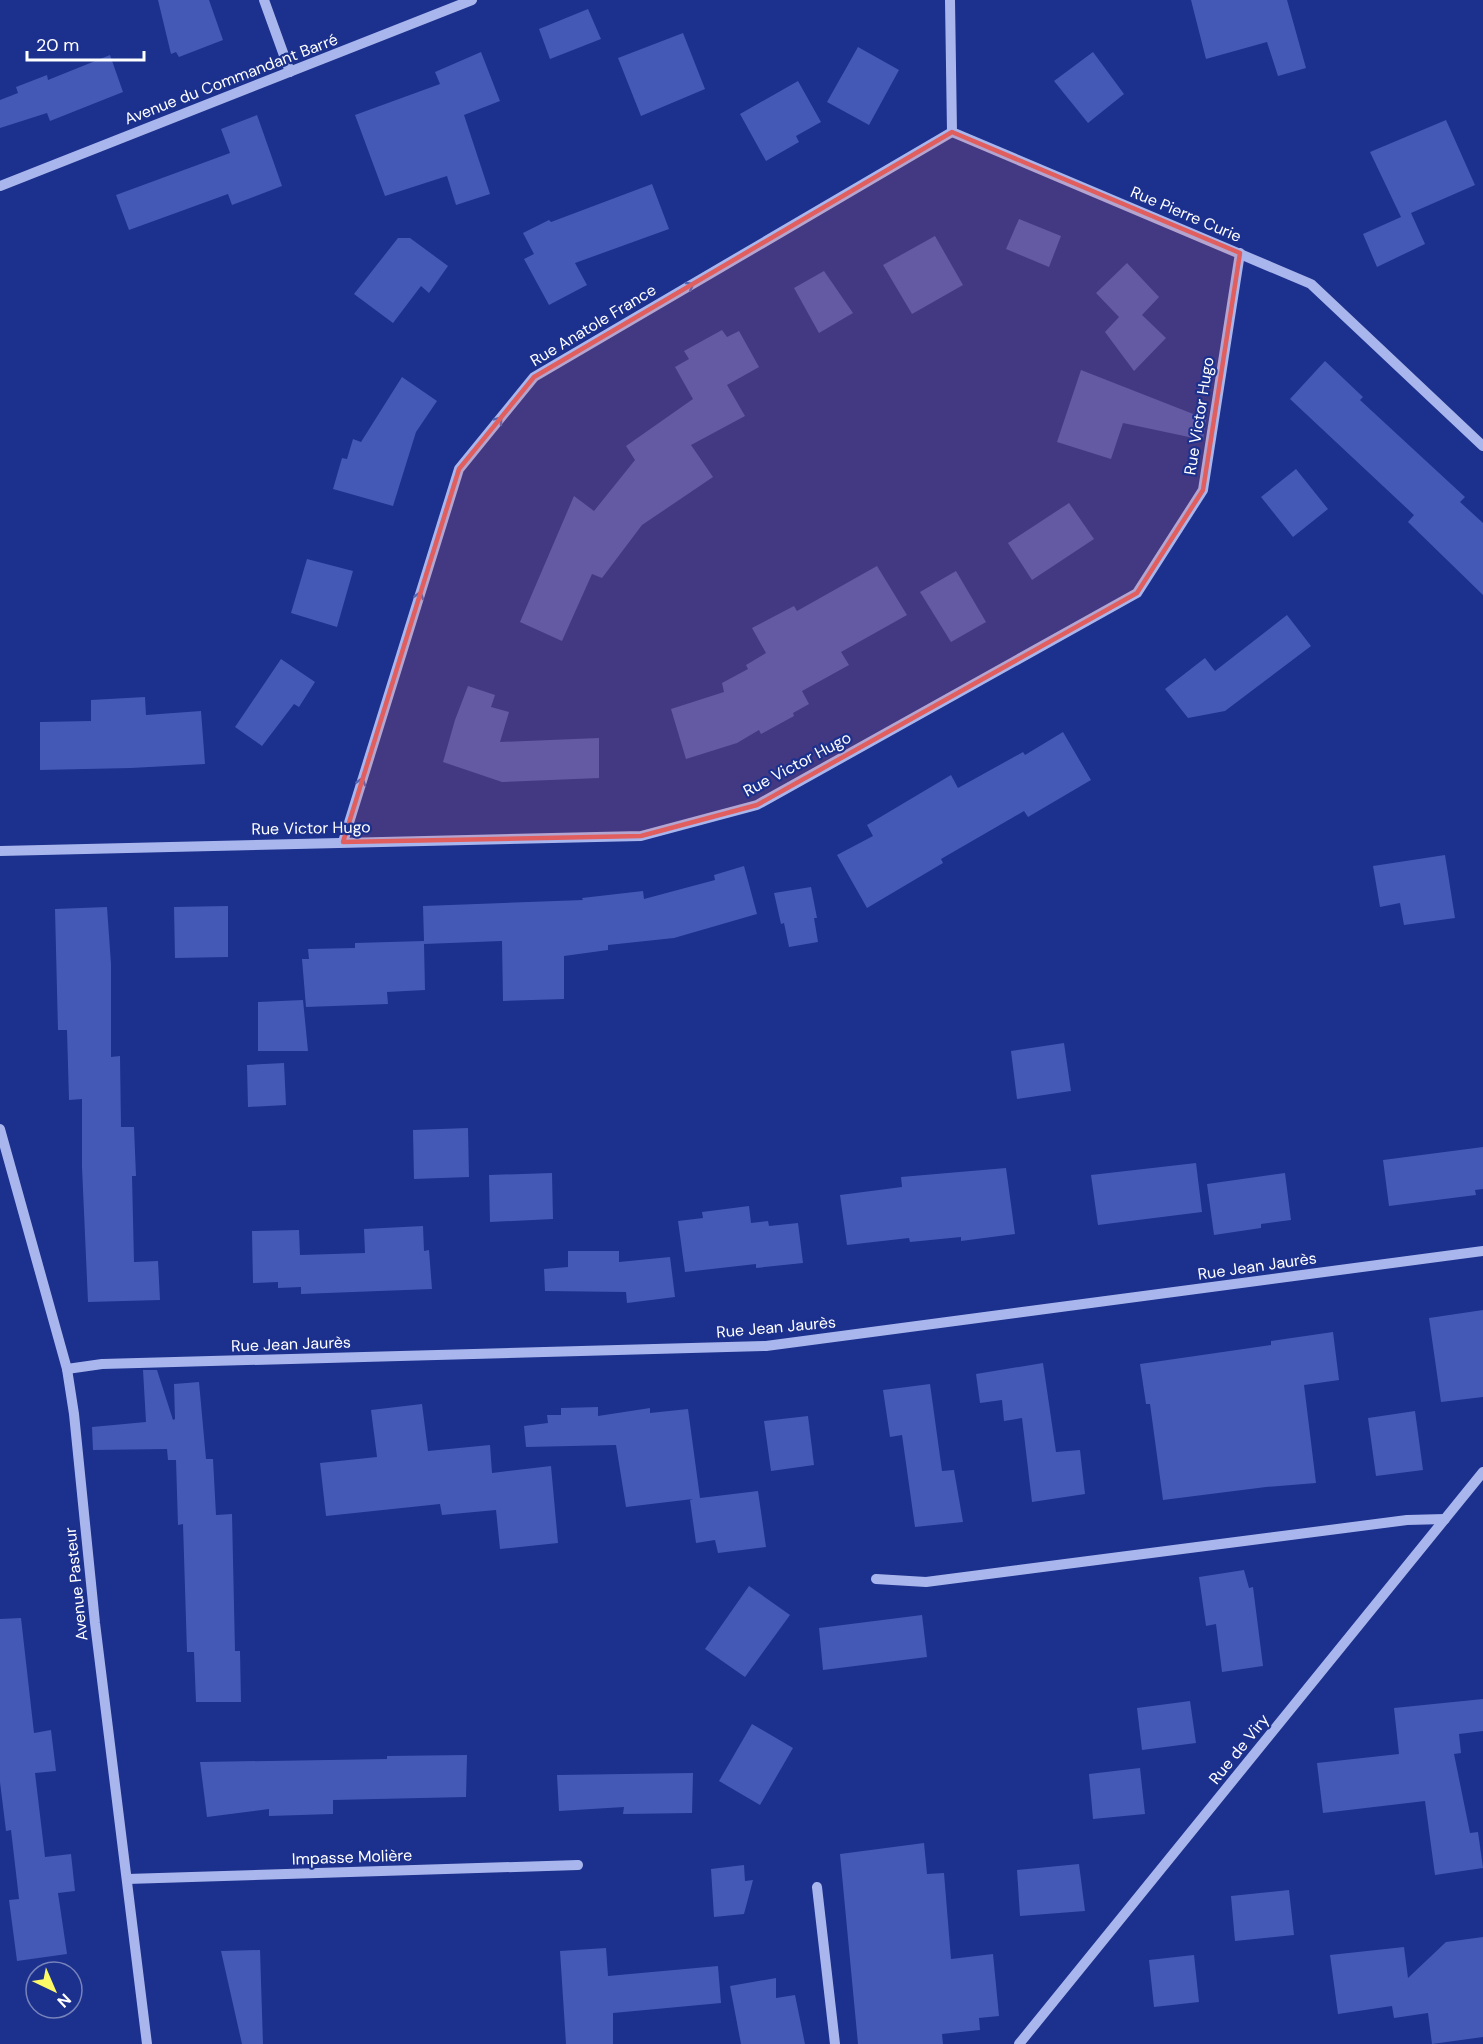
<svg xmlns="http://www.w3.org/2000/svg" width="1483" height="2044" viewBox="0 0 1483 2044" font-family="'DM Sans',sans-serif">
<rect width="100%" height="100%" fill="#1c308d"/>
<g fill="#4459b5">
<path d="M158 0H209L223 40 179 57 176 52 171 54Z"/>
<path d="M1191 0H1287L1306 68 1278 76 1267 42 1206 59Z"/>
<path d="M588 9 601 39 550 59 539 29Z"/>
<path d="M683 33 705 89 641 116 618 58Z"/>
<path d="M858 47 899 70 869 125 827 102Z"/>
<path d="M481 52 500 101 464 115 490 194 456 205 447 176 385 196 355 115 440 84 435 72Z"/>
<path d="M1093 52 1124 94 1088 123 1054 81Z"/>
<path d="M110 55 123 92 50 121 47 113 0 128V100L18 93 16 87 47 75 48 80Z"/>
<path d="M798 81 821 122 796 136 799 142 766 161 740 114Z"/>
<path d="M257 115 282 186 232 205 228 194 129 230 116 195 230 153 221 129Z"/>
<path d="M1446 120 1475 185 1411 213 1425 244 1377 267 1363 234 1401 217 1370 152Z"/>
<path d="M652 184 669 229 575 263 587 285 549 305 524 259 534 254 523 233 549 220 551 222Z"/>
<path d="M1019 219 1061 236 1049 267 1006 249Z"/>
<path d="M935 236 963 285 912 314 883 265Z"/>
<path d="M398 238H410L448 266 429 293 421 286 393 323 354 294Z"/>
<path d="M1127 263 1159 297 1142 315 1166 338 1134 371 1105 332 1119 317 1096 293Z"/>
<path d="M824 271 853 313 819 333 794 288Z"/>
<path d="M722 330 727 337 739 331 759 367 727 385 745 416 691 445 713 477 642 525 602 578 592 574 562 641 520 622 574 496 594 511 635 460 626 446 693 399 675 367 689 359 684 351Z"/>
<path d="M1325 361 1363 397 1360 400 1465 497 1460 502 1483 523V595L1408 522 1414 515 1290 399Z"/>
<path d="M1081 370 1206 419 1203 440 1123 423 1111 459 1057 442Z"/>
<path d="M402 377 437 401 416 432 393 506 333 489 342 458 347 459 353 439 361 442Z"/>
<path d="M1296 469 1328 509 1293 537 1261 497Z"/>
<path d="M1069 503 1094 539 1032 580 1008 543Z"/>
<path d="M307 559 353 571 337 627 291 613Z"/>
<path d="M877 566 907 615 841 652 849 665 802 691 809 704 793 713 794 716 761 734 759 730 737 743 686 759 671 709 724 692 722 683 748 669 746 665 766 653 752 628 794 606 797 611Z"/>
<path d="M956 571 986 622 951 642 920 592Z"/>
<path d="M1287 615 1311 646 1225 711 1188 718 1165 689 1205 658 1215 671Z"/>
<path d="M281 659 315 682 299 707 294 704 262 746 235 727Z"/>
<path d="M468 686 495 695 491 707 509 712 500 742 599 738V778L502 782 443 762 455 720Z"/>
<path d="M145 697 146 715 201 711 205 764 131 768 40 770V722L91 721V700Z"/>
<path d="M1063 732 1091 780 1028 817 1024 811 941 859 943 863 867 908 837 855 873 836 867 825 951 775 958 788 1023 752 1025 755Z"/>
<path d="M1445 855 1455 918 1404 925 1400 903 1380 907 1373 866Z"/>
<path d="M744 866 757 914 674 938 608 945V950L564 956V999L503 1001 502 941 424 944 425 990 387 992 388 1004 306 1007 302 959H309L308 949 355 948V943L424 941 423 906 583 900 582 898 643 891 644 899 715 880 714 875Z"/>
<path d="M811 887 817 918H814L818 942 789 947 784 923 781 924 774 893Z"/>
<path d="M228 906V957L175 958 174 907Z"/>
<path d="M107 907 111 964V1057L120 1056 121 1127H134L136 1176H132L134 1262 158 1261 160 1300 88 1302 82 1167V1099L69 1100 67 1030H58L55 909Z"/>
<path d="M303 1000 308 1051H258V1002Z"/>
<path d="M1064 1043 1071 1091 1017 1099 1011 1051Z"/>
<path d="M284 1063 286 1105 248 1107 247 1065Z"/>
<path d="M468 1128 469 1177 414 1179 413 1130Z"/>
<path d="M1483 1147V1189L1475 1190 1476 1195 1389 1206 1383 1160Z"/>
<path d="M1196 1163 1202 1212 1098 1225 1091 1175Z"/>
<path d="M1006 1168 1015 1234 961 1241V1237L910 1242 909 1238 847 1245 840 1195 902 1187 901 1177Z"/>
<path d="M552 1173 553 1219 490 1222 489 1175Z"/>
<path d="M1285 1173 1291 1220 1261 1224V1228L1214 1235 1207 1184Z"/>
<path d="M749 1206 751 1223 768 1221 769 1226 798 1223 803 1263 756 1268V1264L685 1272 678 1221 703 1218 702 1212Z"/>
<path d="M423 1226 424 1251 429 1250 432 1289 301 1294V1287L278 1288V1282L253 1283 252 1231 299 1230 300 1255 365 1253 364 1229Z"/>
<path d="M568 1251H619V1262L670 1257 675 1297 627 1303 626 1292 545 1291 544 1269 568 1267Z"/>
<path d="M1483 1310V1397L1441 1402 1429 1318Z"/>
<path d="M1333 1332 1339 1380 1304 1385 1316 1483 1266 1487 1163 1500 1150 1404H1146L1140 1364 1271 1345V1341Z"/>
<path d="M1043 1363 1056 1452 1080 1450 1085 1494 1032 1502 1022 1418 1004 1421 1002 1400 980 1403 976 1374Z"/>
<path d="M143 1370H157L173 1420 175 1419 174 1384 199 1382 206 1459H213L216 1515 232 1514 235 1651H240L241 1702H196L194 1652H187L183 1524 178 1525 176 1460H168L167 1449 93 1450 92 1427 146 1422Z"/>
<path d="M930 1384 942 1471 954 1470 963 1522 915 1527 902 1435 890 1437 883 1390Z"/>
<path d="M422 1404 428 1451 490 1445 492 1473 551 1466 558 1543 500 1549 496 1510 442 1515 440 1504 326 1516 320 1463 377 1457 371 1410Z"/>
<path d="M598 1407V1416L650 1408V1413L688 1409 700 1498 758 1491 766 1547 718 1553 715 1540 696 1543 690 1500 693 1499 626 1507 616 1445 526 1447 524 1426 548 1423 547 1415H561V1408Z"/>
<path d="M1415 1411 1423 1470 1376 1476 1368 1418Z"/>
<path d="M808 1416 814 1465 771 1471 764 1421Z"/>
<path d="M1244 1570 1249 1588 1253 1587 1263 1666 1222 1672 1216 1624 1206 1626 1199 1577Z"/>
<path d="M749 1586 790 1615 745 1677 705 1649Z"/>
<path d="M922 1615 927 1657 823 1670 819 1628Z"/>
<path d="M21 1618 34 1733 51 1730 56 1771 35 1773 45 1857 71 1854 75 1891 58 1893 67 1954 17 1961 9 1900 19 1899 11 1830 6 1831 0 1782V1619Z"/>
<path d="M1483 1699V1731L1459 1734 1461 1753 1454 1754 1470 1833 1478 1832 1483 1868 1435 1875 1425 1801 1323 1813 1317 1763 1399 1754 1394 1708Z"/>
<path d="M1190 1701 1196 1743 1142 1750 1137 1708Z"/>
<path d="M752 1724 793 1748 760 1805 719 1781Z"/>
<path d="M467 1755 466 1797 333 1800V1814L269 1816V1809L207 1817 200 1762 387 1759V1756Z"/>
<path d="M1140 1768 1145 1814 1093 1819 1089 1774Z"/>
<path d="M693 1773 692 1813 623 1814 624 1807 559 1811 557 1775Z"/>
<path d="M924 1843 927 1874 944 1873 951 1959 993 1954 999 2016 979 2018 980 2030 942 2034 943 2044H858L840 1854Z"/>
<path d="M1079 1864 1085 1911 1020 1916 1017 1870Z"/>
<path d="M744 1865 745 1881 753 1880 744 1914 714 1917 711 1869Z"/>
<path d="M1289 1890 1294 1935 1235 1941 1231 1896Z"/>
<path d="M1483 1937V2037L1432 2044 1428 2013 1394 2018 1392 2006 1338 2014 1330 1955 1404 1947 1408 1978 1446 1942Z"/>
<path d="M606 1948 608 1976 718 1966 721 2003 613 2013V2044H566L560 1951Z"/>
<path d="M260 1950 263 2044H242L221 1951Z"/>
<path d="M1194 1955 1199 2002 1154 2007 1149 1960Z"/>
<path d="M776 1978V1998L795 1995 805 2044H741L730 1986Z"/>
</g>
<g fill="none" stroke-linecap="round" stroke-linejoin="round">
<g stroke="#a9b6ed" stroke-width="10">
<path d="M264 0 290 72"/>
<path d="M950 0 952 132 1311 284 1483 446"/>
<path d="M0 186 472 0"/>
<path d="M343 842 459 469 534 377 952 132"/>
<path d="M0 851 641 836 757 805 1137 593 1203 490 1240 253"/>
<path d="M0 1129 67 1369 74 1414 95 1623 147 2044"/>
<path d="M67 1369 102 1364 766 1346 1483 1251"/>
<path d="M876 1579 926 1582 1407 1520 1445 1519"/>
<path d="M127 1879 578 1865"/>
<path d="M817 1887 835 2044"/>
<path d="M1019 2044 1483 1472"/>
</g>
</g>
<defs><path id="oneway-shaft" d="M-6 0H5M1.5-3L5.5 0L1.5 3" fill="none" stroke-width="1.6" stroke-linecap="round" stroke-linejoin="round" transform="scale(1.5)"/></defs>
<g stroke="#5466b3">
<use href="#oneway-shaft" transform="translate(686 288) rotate(-30)"/>
<use href="#oneway-shaft" transform="translate(496 424) rotate(-51)"/>
<use href="#oneway-shaft" transform="translate(418 600) rotate(-73)"/>
<use href="#oneway-shaft" transform="translate(360 786) rotate(-73)"/>
</g>
<path fill="#e05e5e" fill-opacity="0.2" stroke="#e05e5e" stroke-width="4.5" stroke-linejoin="round" d="M952 132 1240 253 1203 490 1137 593 757 805 641 836 343 842 459 469 534 377Z"/>
<g text-anchor="middle" dominant-baseline="central" stroke-width="4.5" stroke-linejoin="round" paint-order="stroke">
<g font-size="16" fill="#fff" stroke="#1c308d">
<text transform="translate(231 79) rotate(-21)">Avenue du Commandant Barré</text>
<text transform="translate(1186 214) rotate(23)">Rue Pierre Curie</text>
<text transform="translate(593 325) rotate(-31)">Rue Anatole France</text>
<text transform="translate(1199 416) rotate(-81)">Rue Victor Hugo</text>
<text transform="translate(797 764) rotate(-28)">Rue Victor Hugo</text>
<text transform="translate(311 828) rotate(-1)">Rue Victor Hugo</text>
<text transform="translate(1257 1266) rotate(-8)">Rue Jean Jaurès</text>
<text transform="translate(776 1327) rotate(-5)">Rue Jean Jaurès</text>
<text transform="translate(291 1344) rotate(-2)">Rue Jean Jaurès</text>
<text transform="translate(76 1584) rotate(-96)">Avenue Pasteur</text>
<text transform="translate(1239 1749) rotate(-51)">Rue de Viry</text>
<text transform="translate(352 1857) rotate(-2)">Impasse Molière</text>
</g>
</g>
<g transform="translate(54 1990) rotate(136)"><circle r="28" fill="#1c308d" stroke="#7783bb" stroke-width="1.5"/>
<path d="M0-4.5L10 22L0 15L-10 22Z" fill="#fdfa67"/>
<text y="-9" font-size="16" font-weight="bold" text-anchor="middle" fill="#ffffff">N</text>
</g>
<path d="M27 51v9h117v-9" fill="none" stroke="#ffffff" stroke-width="3"/>
<text x="36" y="51" font-size="18" fill="#ffffff" stroke="#1c308d" stroke-width="4.5" paint-order="stroke">20 m</text>
</svg>
